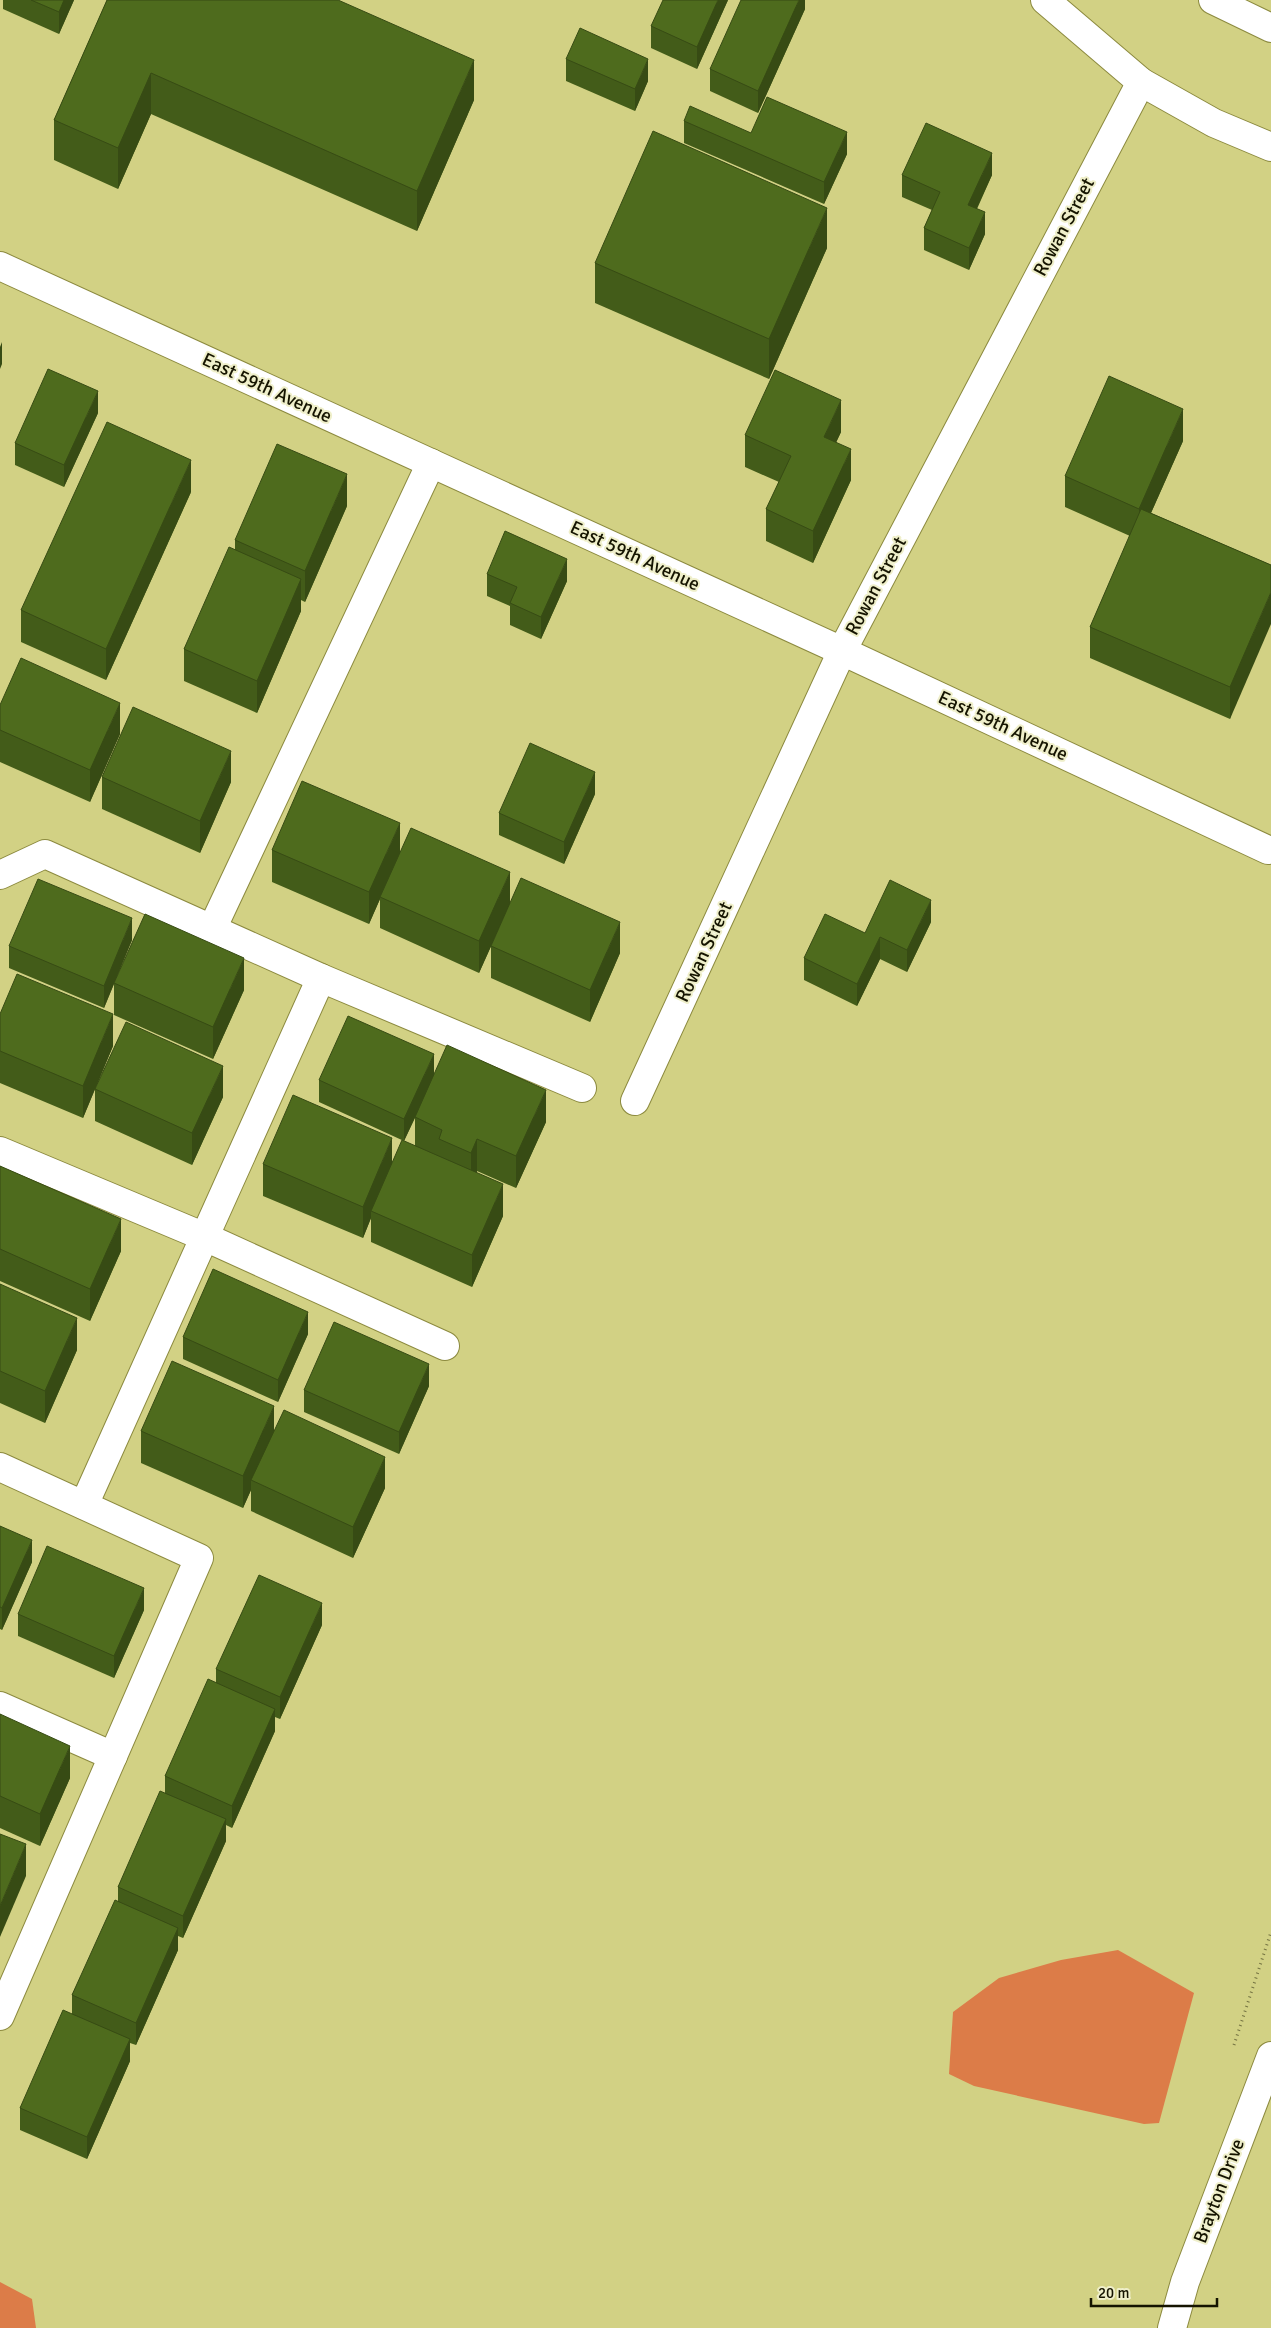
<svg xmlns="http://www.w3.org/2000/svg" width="1271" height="2328" viewBox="0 0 1271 2328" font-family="Signika,sans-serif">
<rect width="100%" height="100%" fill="#d2d184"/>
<g fill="#dc7c48">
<path d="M1118 1950 1194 1993 1159 2123 1144 2124 974 2086 949 2074 953 2012 999 1978 1061 1960Z"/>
<path d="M0 2282 32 2299 36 2328H0Z"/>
</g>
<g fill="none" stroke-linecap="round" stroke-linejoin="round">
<defs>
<g id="minor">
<path d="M0 266 842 651 1268 850"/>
<path d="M0 875 45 854 321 978 582 1088"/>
<path d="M212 929 431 463"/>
<path d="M635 1101 842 651 1141 82"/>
<path d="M0 1151 205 1237 445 1346"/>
<path d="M0 1467 199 1558 0 2016"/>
<path d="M84 1505 321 978"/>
<path d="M0 1706 113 1756"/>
</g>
<g id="secondary">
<path d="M1045 0 1141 82 1214 123 1271 147"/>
<path d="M1213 0 1271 28"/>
<path d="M1172 2328 1185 2282 1271 2056"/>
</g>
</defs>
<use href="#minor" stroke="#8c8a3f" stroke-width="30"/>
<use href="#secondary" stroke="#8c8a3f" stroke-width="30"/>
<path stroke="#757443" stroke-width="3" stroke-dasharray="1 4" stroke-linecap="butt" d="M1234 2045 1271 1932"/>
<use href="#minor" stroke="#fff" stroke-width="28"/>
<use href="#secondary" stroke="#fff" stroke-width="28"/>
</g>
<g fill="#435c19">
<path d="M3 0H74L59 34 3 9Z"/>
<path d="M107 0 474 100 417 231 151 114 118 189 54 160V120Z"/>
<path d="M728 0 697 69 651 48V26Z"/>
<path d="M805 0V9L758 113 710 91V69Z"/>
<path d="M566 59 648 81 635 111 566 81Z"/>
<path d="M684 121 751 133 847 154 824 204 684 143Z"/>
<path d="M902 175H992L977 209 985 234 969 270 924 250V228L932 210 902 197Z"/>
<path d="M827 248 769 379 595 303V263Z"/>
<path d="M98 413 64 487 15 465V443Z"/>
<path d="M841 432 836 442 851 480 813 563 766 541V509L779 482 745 467V435Z"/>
<path d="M1183 441 1151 513 1271 565 1230 719 1090 658V627L1130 536 1065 507V476Z"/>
<path d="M191 492 106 680 21 642V610Z"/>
<path d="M347 506 305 602 301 600V611L257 713 184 681V649L235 550V540Z"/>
<path d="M487 574 567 581 541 639 510 625V606L487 596Z"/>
<path d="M0 705 120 734 90 802 0 762Z"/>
<path d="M102 777 231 782 200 853 102 809Z"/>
<path d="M595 794 564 864 499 835V813Z"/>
<path d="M272 850 400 854 510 904 479 973 380 928V899L369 924 272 882Z"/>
<path d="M931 922 907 972 880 959 857 1006 804 980V958L865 933Z"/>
<path d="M132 940 104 1008 9 968V946Z"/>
<path d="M491 946 620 953 590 1022 491 978Z"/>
<path d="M114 983 244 990 213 1059 114 1015Z"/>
<path d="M0 1014 113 1046 96 1087 223 1097 192 1165 95 1121V1089L83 1118 0 1083Z"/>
<path d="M434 1075 546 1122 516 1188 477 1171V1173L503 1216 472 1287 371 1242V1218L363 1238 263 1196V1164L392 1163 415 1146V1118L404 1141 319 1102V1080Z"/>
<path d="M0 1166 121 1251 90 1321 0 1281Z"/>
<path d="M0 1284 77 1350 45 1423 0 1403Z"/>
<path d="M308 1334 278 1402 183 1359V1337Z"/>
<path d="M429 1386 399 1454 304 1412V1390Z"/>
<path d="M274 1430 385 1488 353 1558 251 1511V1490L243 1508 141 1463V1431Z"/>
<path d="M0 1526 32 1562 2 1630 0 1629Z"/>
<path d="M144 1610 114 1678 18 1636V1614Z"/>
<path d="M322 1625 280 1719 275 1717V1731L232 1828 226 1825V1841L183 1938 178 1936V1950L136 2045 130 2043V2061L87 2159 20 2130V2108L72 2014V1995L118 1901V1887L165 1793V1776L216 1683V1669Z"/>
<path d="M0 1714 70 1778 40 1846 0 1828Z"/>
</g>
<g fill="#374b14">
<path d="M64 0H74L59 34V12Z"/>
<path d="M718 0H728L697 69V47Z"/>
<path d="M799 0H805V9L758 113V91Z"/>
<path d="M648 59V81L635 111V89Z"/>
<path d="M474 60V100L417 231V191Z"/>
<path d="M151 73V114L118 189V148Z"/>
<path d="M847 132V154L824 204V182Z"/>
<path d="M992 153V175L968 227V205Z"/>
<path d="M827 208V248L769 379V339Z"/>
<path d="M985 212V234L969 270V248Z"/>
<path d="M2 342V364L0 369V347Z"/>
<path d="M98 391V413L64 487V465Z"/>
<path d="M841 400V432L824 469V437Z"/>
<path d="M1183 409V441L1139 540V509Z"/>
<path d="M851 449V480L813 563V531Z"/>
<path d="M191 460V492L106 680V649Z"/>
<path d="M347 474V506L305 602V571Z"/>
<path d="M567 559V581L541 639V617Z"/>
<path d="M301 579V611L257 713V681Z"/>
<path d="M1271 592V624L1230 719V687Z"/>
<path d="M120 703V734L90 802V770Z"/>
<path d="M231 751V782L200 853V821Z"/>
<path d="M595 772V794L564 864V842Z"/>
<path d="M400 823V855L380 897V899L369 924V892Z"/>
<path d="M510 872V904L479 973V941Z"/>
<path d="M931 900V922L907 972V950Z"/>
<path d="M132 918V940L104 1008V986Z"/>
<path d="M620 922V953L590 1022V990Z"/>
<path d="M880 937V959L857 1006V984Z"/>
<path d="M244 958V990L213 1059V1027Z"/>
<path d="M113 1014V1046L83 1118V1086Z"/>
<path d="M434 1054V1076L404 1141V1119Z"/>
<path d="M223 1066V1097L192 1165V1133Z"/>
<path d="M546 1090V1122L516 1188V1156Z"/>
<path d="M392 1138V1170L371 1211V1218L363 1238V1207Z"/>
<path d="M477 1139V1171L471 1185V1153Z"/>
<path d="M503 1184V1216L472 1287V1255Z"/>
<path d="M121 1219V1251L90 1321V1289Z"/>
<path d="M308 1312V1334L278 1402V1380Z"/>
<path d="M77 1318V1350L45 1423V1391Z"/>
<path d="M429 1364V1386L399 1454V1432Z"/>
<path d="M274 1406V1438L251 1480V1490L243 1508V1476Z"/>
<path d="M385 1457V1488L353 1558V1527Z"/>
<path d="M32 1540V1562L2 1630V1608Z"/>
<path d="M144 1588V1610L114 1678V1656Z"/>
<path d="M322 1603V1625L280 1719V1697Z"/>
<path d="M275 1709V1731L232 1828V1806Z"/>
<path d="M70 1746V1778L40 1846V1814Z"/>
<path d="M226 1819V1841L183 1938V1916Z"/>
<path d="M26 1844V1876L0 1937V1906Z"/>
<path d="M178 1928V1950L136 2045V2023Z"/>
<path d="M130 2039V2061L87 2159V2137Z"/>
</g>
<g fill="#4e6b1d" stroke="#374b14">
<path d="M31 0H64L59 12Z"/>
<path d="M107 0H338L474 60 417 191 151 73 118 148 54 120Z"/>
<path d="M663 0H718L697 47 651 26Z"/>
<path d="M741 0H799L758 91 710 69Z"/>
<path d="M580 28 648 59 635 89 566 59Z"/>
<path d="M767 97 847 132 824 182 684 121 690 106 751 133Z"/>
<path d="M926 123 992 153 968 205 985 212 969 248 924 228 940 192 902 175Z"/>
<path d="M653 131 827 208 769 339 595 263Z"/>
<path d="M48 369 98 391 64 465 15 443Z"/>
<path d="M775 370 841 400 824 437 851 449 813 531 766 509 791 456 745 435Z"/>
<path d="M1109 376 1183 409 1139 509 1065 476Z"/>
<path d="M107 422 191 460 106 649 21 610Z"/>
<path d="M277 444 347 474 305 571 235 540Z"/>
<path d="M1141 509 1271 565V592L1230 687 1090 627Z"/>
<path d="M505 531 567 559 541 617 510 603 517 587 487 574Z"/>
<path d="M229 547 301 579 257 681 184 649Z"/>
<path d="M21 658 120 703 90 770 0 730V705Z"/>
<path d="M133 707 231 751 200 821 102 777Z"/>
<path d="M530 743 595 772 564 842 499 813Z"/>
<path d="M302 781 400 823 369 892 272 850Z"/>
<path d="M411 828 510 872 479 941 380 897Z"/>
<path d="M521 878 620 922 590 990 491 946Z"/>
<path d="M38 879 132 918 104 986 9 946Z"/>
<path d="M890 880 931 900 907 950 880 937 857 984 804 958 825 914 865 933Z"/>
<path d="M145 914 244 958 213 1027 114 983Z"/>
<path d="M17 974 113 1014 83 1086 0 1051V1014Z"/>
<path d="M348 1016 434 1054 404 1119 319 1080Z"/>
<path d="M126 1022 223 1066 192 1133 95 1089Z"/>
<path d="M447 1045 546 1090 516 1156 477 1139 471 1153 439 1139 442 1130 415 1117Z"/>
<path d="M293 1095 392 1138 363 1207 263 1164Z"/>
<path d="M402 1140 503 1184 472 1255 371 1211Z"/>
<path d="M0 1166 121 1219 90 1289 0 1249Z"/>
<path d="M213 1269 308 1312 278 1380 183 1337Z"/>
<path d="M0 1284 77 1318 45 1391 0 1371Z"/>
<path d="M334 1322 429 1364 399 1432 304 1390Z"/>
<path d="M172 1361 274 1406 243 1476 141 1431Z"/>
<path d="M284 1410 385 1457 353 1527 251 1480Z"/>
<path d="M0 1526 32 1540 2 1608 0 1607Z"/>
<path d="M47 1546 144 1588 114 1656 18 1614Z"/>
<path d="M259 1575 322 1603 280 1697 216 1669Z"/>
<path d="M208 1679 275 1709 232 1806 165 1776Z"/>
<path d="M0 1714 70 1746 40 1814 0 1796Z"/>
<path d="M160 1791 226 1819 183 1916 118 1887Z"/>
<path d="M0 1834 26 1844 0 1906Z"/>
<path d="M115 1900 178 1928 136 2023 72 1995Z"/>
<path d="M63 2010 130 2039 87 2137 20 2108Z"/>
</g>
<g text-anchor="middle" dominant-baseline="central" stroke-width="4" stroke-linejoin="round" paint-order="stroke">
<g font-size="19" fill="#151400" stroke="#efefca">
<text transform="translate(1064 227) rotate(-62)">Rowan Street</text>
<text transform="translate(267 388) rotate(25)">East 59th Avenue</text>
<text transform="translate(635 556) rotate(25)">East 59th Avenue</text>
<text transform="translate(876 586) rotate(-62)">Rowan Street</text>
<text transform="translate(1003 726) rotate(25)">East 59th Avenue</text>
<text transform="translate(704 952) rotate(-65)">Rowan Street</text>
<text transform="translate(1219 2191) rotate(-69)">Brayton Drive</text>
</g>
</g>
<path d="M1091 2298v8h126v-8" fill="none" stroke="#151400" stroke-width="2.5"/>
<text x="1098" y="2298" font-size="15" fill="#151400" stroke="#efefca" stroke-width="4" paint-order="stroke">20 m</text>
</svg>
